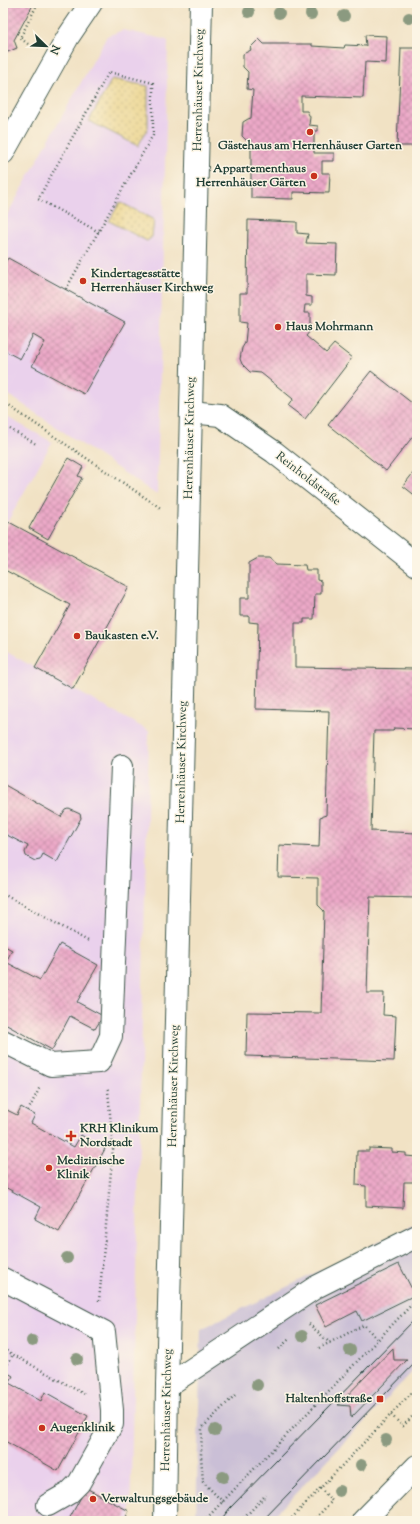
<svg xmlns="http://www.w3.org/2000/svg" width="420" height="1524" viewBox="0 0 420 1524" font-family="'Sorts Mill Goudy',serif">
<defs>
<pattern id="sand-dots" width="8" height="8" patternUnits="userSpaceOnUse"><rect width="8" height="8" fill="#eeda9e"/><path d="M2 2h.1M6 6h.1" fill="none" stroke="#ccbc89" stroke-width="1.8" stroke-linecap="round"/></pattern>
<pattern id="building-cross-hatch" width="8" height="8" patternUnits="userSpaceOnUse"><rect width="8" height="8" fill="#eca9c8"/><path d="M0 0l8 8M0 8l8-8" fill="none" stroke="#bf8ba3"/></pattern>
</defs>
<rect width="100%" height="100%" fill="#fcf5e5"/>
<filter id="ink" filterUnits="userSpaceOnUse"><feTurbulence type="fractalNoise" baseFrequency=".025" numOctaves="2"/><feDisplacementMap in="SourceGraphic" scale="8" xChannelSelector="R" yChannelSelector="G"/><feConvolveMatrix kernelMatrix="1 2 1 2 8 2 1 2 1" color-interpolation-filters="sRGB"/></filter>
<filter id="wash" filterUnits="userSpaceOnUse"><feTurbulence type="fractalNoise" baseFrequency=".012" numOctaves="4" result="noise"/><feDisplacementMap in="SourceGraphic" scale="16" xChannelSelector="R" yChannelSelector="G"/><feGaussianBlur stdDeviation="0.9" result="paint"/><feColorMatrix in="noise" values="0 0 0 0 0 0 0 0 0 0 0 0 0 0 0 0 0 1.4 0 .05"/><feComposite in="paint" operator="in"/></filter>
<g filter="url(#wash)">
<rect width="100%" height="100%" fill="#f1e2c4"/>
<g fill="#ead1ec">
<path d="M123 30 164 39 168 41 157 495 3 391V222L107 36Z"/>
<path d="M3 415 52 442 3 530Z"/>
<path d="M3 650 149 731 130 1521H3Z"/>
</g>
<path fill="#cabfd6" d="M417 1223V1367L269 1521H196L201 1329Z"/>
<g fill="url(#sand-dots)" stroke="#868c69">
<path d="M112 79 148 86V128L138 146 89 121Z"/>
<path d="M120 202 154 220 152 237 147 241 109 221Z"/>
</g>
<g id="blocks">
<g fill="url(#building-cross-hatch)">
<path d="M3 3H34L14 40 17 48 3 54Z"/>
<path d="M365 35 387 36 386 63 365 62 363 98 301 96V111H307L310 117 309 125 318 126V131H314V153H334V161H322V173H330L329 193 293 192V199L251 198V140H246L242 136 243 122 248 119 251 118 253 90 247 89 248 72 243 67V54L251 50 250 48 259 39 264 44H312V46L344 48 345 45 366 46Z"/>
<path d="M417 43V146H397L401 48H415Z"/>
<path d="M248 220 297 222V233L308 234 306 243 337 244 336 275 306 274V296L312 297V305H305L304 313H310V331L306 336 326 353 334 344 352 358 305 419 288 406 293 399 261 373 250 372 242 364 240 359 242 348 245 343 247 323 240 322V293H247Z"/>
<path d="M8 258 125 322 84 394 32 366 45 342 33 335 20 359 3 350V266Z"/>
<path d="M371 371 417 407V431L386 471 328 425Z"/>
<path d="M68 458 83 467 78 476 82 478 48 539 29 528Z"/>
<path d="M417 468V497L403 486Z"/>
<path d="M9 522 129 587 73 689 35 668 70 605 3 569V533Z"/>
<path d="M258 558H269L276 564 305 565 306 570H317V580L321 581V594H315L314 619H304V623H295V667L417 669V729L394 728 393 731H374L371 831 417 833V898L370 897 367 993H384L383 1015 396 1016 394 1061 246 1056 247 1012 321 1013 324 911 318 905V878L278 877 279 845 319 847 320 817 326 815 329 711 256 709 258 623 249 622V616H240V598H249V563Z"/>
<path d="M3 784 61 817 66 810 69 809 80 814 81 818 57 862 43 854 40 860 35 861 26 856 25 852 28 846 3 833Z"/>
<path d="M60 944 98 965 77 1002 103 1016 95 1029 70 1016 52 1050 3 1023V945L12 950 6 962 40 980Z"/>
<path d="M21 1107 35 1115 31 1123 74 1147 81 1135 105 1149 59 1232 35 1219 41 1207 3 1186V1108L17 1115Z"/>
<path d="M369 1148 392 1149V1152L406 1153V1156L417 1157V1182H404L403 1208 366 1206V1186L356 1185 357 1151H369Z"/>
<path d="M399 1264 415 1295 362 1321 357 1311 326 1327 315 1305Z"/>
<path d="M393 1348 394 1360H407L351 1418 350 1406 338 1405Z"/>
<path d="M3 1370 13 1376 9 1383 41 1401 45 1392 88 1416 58 1471 3 1440Z"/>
<path d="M86 1488 129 1511 124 1521H68Z"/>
</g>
</g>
</g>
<g filter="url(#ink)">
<use href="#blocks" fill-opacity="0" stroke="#3e564a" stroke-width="1"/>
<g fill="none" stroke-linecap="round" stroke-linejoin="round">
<defs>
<g id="minor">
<path d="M3 153 68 37 91 3"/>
<path d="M191 412 220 415 274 452 417 565"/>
<path d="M3 1041 51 1065 99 1062 111 1036 122 766"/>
<path d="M3 1279 104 1332 112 1410V1424L79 1483 69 1493 48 1505"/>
<path d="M167 1386 316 1287 417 1236"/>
<path d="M165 1521 167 1386 201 3"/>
<path d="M363 1521 417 1466"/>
</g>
</defs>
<use href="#minor" stroke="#3e564a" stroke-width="24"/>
<g stroke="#3e564a" stroke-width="2.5" stroke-dasharray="1 3" stroke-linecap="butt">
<path d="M43 3 49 6"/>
<path d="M28 44 20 38 38 3"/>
<path d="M66 289 153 135V83L109 72 38 199 99 232"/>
<path d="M3 402 162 509"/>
<path d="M3 425 36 444"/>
<path d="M3 894 88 941"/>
<path d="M28 1111 40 1087"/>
<path d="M99 1301 113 1149 108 1090 107 1087"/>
<path d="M309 1324 330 1343"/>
<path d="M319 1348 364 1325 378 1340"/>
<path d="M3 1349 84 1394"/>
<path d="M279 1349 290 1338"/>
<path d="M4 1371 13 1354"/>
<path d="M391 1415 403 1426 417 1412"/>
<path d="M223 1502 203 1482 201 1456 202 1428 235 1395"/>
<path d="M204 1521 417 1299"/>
<path d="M241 1521 266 1495"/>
<path d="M289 1521 417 1387"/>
<path d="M313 1521 332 1501 320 1488"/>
<path d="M412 1521 417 1516"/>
</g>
<use href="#minor" stroke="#fff" stroke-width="22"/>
<g stroke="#1f3d34" stroke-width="1">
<path d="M220 1521 230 1508 417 1317"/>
<path d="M262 1521 417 1361"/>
</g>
</g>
<g fill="#8b9a80">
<circle cx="249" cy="12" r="6"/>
<circle cx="279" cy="13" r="6"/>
<circle cx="311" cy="14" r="6"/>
<circle cx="344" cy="16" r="6"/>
<circle cx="409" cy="18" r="6"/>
<circle cx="67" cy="1258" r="6"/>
<circle cx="302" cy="1336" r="6"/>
<circle cx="32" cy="1341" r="6"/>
<circle cx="350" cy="1350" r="6"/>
<circle cx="77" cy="1359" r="6"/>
<circle cx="257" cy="1385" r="6"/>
<circle cx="215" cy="1430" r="6"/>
<circle cx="386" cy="1440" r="6"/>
<circle cx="361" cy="1465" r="6"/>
<circle cx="223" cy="1477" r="6"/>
<circle cx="339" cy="1491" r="6"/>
</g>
</g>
<g fill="#c8321e" stroke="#fcf5e5" stroke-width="1.5">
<circle cx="310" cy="132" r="4"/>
<circle cx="314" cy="176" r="4"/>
<circle cx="83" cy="281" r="4"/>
<circle cx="278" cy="327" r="4"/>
<circle cx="77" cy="636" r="4"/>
<path d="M69 1130h4v4h4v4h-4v4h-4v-4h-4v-4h4z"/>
<circle cx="49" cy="1168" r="4"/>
<rect x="376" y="1395" width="8" height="8" rx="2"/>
<circle cx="42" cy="1428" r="4"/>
<circle cx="93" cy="1499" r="4"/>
</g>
<g text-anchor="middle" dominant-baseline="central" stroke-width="3" stroke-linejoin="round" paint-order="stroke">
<g font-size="12" fill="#1f3d34" stroke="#fcf5e5">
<text transform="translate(199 90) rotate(-89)">Herrenhäuser Kirchweg</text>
<text transform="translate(190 438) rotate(-89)">Herrenhäuser Kirchweg</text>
<text transform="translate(308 479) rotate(38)">Reinholdstraße</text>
<text transform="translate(182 762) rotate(-89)">Herrenhäuser Kirchweg</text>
<text transform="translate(174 1086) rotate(-89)">Herrenhäuser Kirchweg</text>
<text transform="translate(167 1410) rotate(-89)">Herrenhäuser Kirchweg</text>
</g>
<g font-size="12" font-weight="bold" fill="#1f3d34" stroke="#fcf5e5" text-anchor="start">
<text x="310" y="146" text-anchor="middle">Gästehaus am Herrenhäuser Garten</text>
<text x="306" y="169" text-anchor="end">Appartementhaus<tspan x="306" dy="14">Herrenhäuser Gärten</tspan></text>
<text x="91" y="274">Kindertagesstätte<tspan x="91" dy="14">Herrenhäuser Kirchweg</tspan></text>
<text x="286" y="327">Haus Mohrmann</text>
<text x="85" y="636">Baukasten e.V.</text>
<text x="80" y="1129">KRH Klinikum<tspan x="80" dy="14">Nordstadt</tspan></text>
<text x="57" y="1161">Medizinische<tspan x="57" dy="14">Klinik</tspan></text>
<text x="372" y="1399" text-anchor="end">Haltenhoffstraße</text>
<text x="50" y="1428">Augenklinik</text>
<text x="101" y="1499">Verwaltungsgebäude</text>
</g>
</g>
<rect width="420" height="1524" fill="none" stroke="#fcf5e5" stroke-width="16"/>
<g transform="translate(46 46) rotate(113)" stroke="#fcf5e5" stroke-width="3" paint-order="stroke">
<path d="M0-3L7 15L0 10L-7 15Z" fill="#1f3d34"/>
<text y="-6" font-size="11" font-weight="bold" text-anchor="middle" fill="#1f3d34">N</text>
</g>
</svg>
